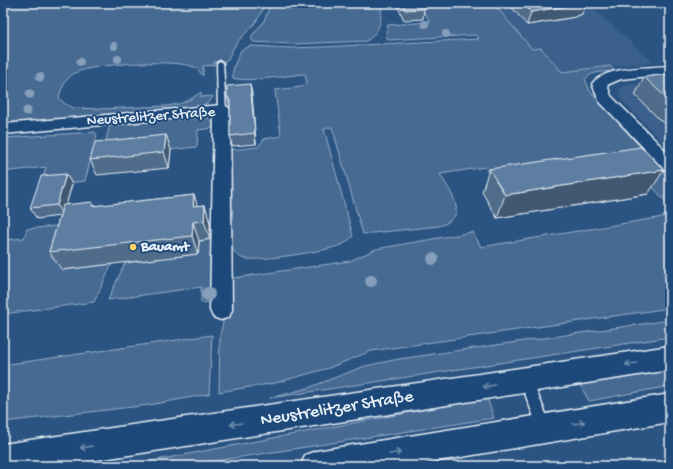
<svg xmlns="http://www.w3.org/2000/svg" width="673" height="469" viewBox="0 0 673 469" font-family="'Gochi Hand',sans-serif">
<rect width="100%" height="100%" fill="#2b5482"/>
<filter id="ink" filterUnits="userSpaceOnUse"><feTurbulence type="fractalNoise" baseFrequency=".025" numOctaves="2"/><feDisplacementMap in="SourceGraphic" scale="8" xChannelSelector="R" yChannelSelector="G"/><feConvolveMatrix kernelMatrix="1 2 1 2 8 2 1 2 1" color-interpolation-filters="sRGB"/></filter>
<g filter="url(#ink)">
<g fill="#3a608b">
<path d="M493 3H607L589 5 653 62 562 72 541 48 533 49Z"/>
<path d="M670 79V150L621 99 619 92 622 87 633 84Z"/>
</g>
<g fill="#476b93" stroke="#98aec6">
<path d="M7 3H265C257 26 250 27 236 44 232 49 230 56 227 61L214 62V65L203 66V76C200 73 198 68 194 67 175 59 94 63 75 73 66 78 61 88 59 98L65 104 74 108 99 109 166 106 179 104 191 99 201 92V97L213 96C211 102 206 104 201 106L3 124V4Z"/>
<path d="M271 3H383C379 20 383 30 366 41L293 44 253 42 251 37 264 21Z"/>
<path d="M419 3H493L532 49 541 48 562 72 610 66 615 71C605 72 592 71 585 79L590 91 670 180V207L628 158 491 177 485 167 440 174C451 194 471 216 439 226L363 234 332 127 324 129 353 236C350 239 345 244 341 245 327 251 260 261 245 259 238 258 234 251 230 245V150L258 147 264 139 281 136 275 90 301 87 307 84 305 74C289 75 246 83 233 78 231 69 238 58 241 50L251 46 290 48 322 47 479 39 476 35 388 40 386 35 388 25 430 22Z"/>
<path d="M197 116 208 118 213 124V128L198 130 197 147 102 157 110 124Z"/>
<path d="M95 132 97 136 85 181 41 186 46 167 3 172V138Z"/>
<path d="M667 212 670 216V308L371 351 329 368 275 383 219 392 220 335 226 310 227 279 350 261 376 249 473 232 481 247 663 217Z"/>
<path d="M74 224 62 270 112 264 94 302 3 314V245L5 240 24 238 27 229Z"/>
<path d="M214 239 213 301 201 303V287L108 300 125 263 198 254 199 241Z"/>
<path d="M670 320V337L270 398 308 388 365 366 399 359Z"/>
<path d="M212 335 209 394 149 405 3 422V365Z"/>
<path d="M670 369V386L589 401 579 383Z"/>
<path d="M487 398 494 418 183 466H124Z"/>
</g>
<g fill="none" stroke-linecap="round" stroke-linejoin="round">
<defs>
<g id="service">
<path d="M220 61 223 63 226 110 222 112 218 110 217 63Z"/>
<path d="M526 374 530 376 551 426 549 431 544 433 539 431 520 380 522 376Z"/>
</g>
<g id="minor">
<path d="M670 66V74L621 79 607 85 611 96 670 155V171L664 169 599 101 592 84C604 66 650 68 670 66Z"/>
<path d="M222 105 228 107 230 110 232 310 229 317 221 320 213 317 210 310 214 115 3 134V124Z"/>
</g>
<g id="primary">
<path d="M670 346V370L59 466H3V444Z"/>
<path d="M670 394V422L408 466H301L305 455 316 451Z"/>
</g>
</defs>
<use href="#service" stroke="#e8f1f8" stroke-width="3"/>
<use href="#minor" stroke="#e8f1f8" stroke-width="3"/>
<use href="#primary" stroke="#e8f1f8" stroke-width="3"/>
<use href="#service" fill="#1f4a7a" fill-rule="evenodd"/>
<use href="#minor" fill="#1f4a7a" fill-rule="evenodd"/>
<use href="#primary" fill="#1f4a7a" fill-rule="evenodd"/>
</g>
<g fill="#869fbb">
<circle cx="425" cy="24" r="4"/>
<circle cx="446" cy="34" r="4"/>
<circle cx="114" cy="46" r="4"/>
<circle cx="118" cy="59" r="4"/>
<circle cx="80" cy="62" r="4"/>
<circle cx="40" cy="77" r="4.5"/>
<circle cx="30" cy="94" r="4.5"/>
<circle cx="27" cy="111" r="4.5"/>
<circle cx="433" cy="259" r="6"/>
<circle cx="371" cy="281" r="6"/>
<circle cx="208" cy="294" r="7"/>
</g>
<g fill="#506c8a" stroke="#e8f1f8">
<path d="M396 3H421L424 9 423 19 404 20Z"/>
<path d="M508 3H587L582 14 575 17 527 25Z"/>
<path d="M670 74V130L635 95 644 77Z"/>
<path d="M250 84 256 144 232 146 230 136V107L227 96Z"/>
<path d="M166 135 171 150 169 168 97 175 90 160Z"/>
<path d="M489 169 648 194 497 218 482 192Z"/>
<path d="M72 184 66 205 95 206 194 195 197 206 205 205 210 223V239L199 241 198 254 62 270 49 252 60 216 37 219 30 208Z"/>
</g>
<g fill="#415871" stroke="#e8f1f8">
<path d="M583 3H587L582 14 575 17 527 25 531 12Z"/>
<path d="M250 84 252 94 256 144 255 133Z"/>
<path d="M166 135 171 150 169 168 164 152Z"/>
<path d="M664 170 648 194 497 218 505 195Z"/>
<path d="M66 174 72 184 63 216 57 205Z"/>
<path d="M194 195 200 214 193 206Z"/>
<path d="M205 205 210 223V239L204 221Z"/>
<path d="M193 222 199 241 198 254 192 236Z"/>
</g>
<g fill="#5d7da1" stroke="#e8f1f8">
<path d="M402 3H421L424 9 405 10Z"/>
<path d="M522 3H583L580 4 531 12Z"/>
<path d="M670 74V101L644 77Z"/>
<path d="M250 84 255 133 230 136V100L227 96V86Z"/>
<path d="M166 135 164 152 90 160 95 142Z"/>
<path d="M641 147 664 170 505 195 489 169Z"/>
<path d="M66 174 57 205 30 208 41 176Z"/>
<path d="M194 195 193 206 205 205 204 221 193 222 192 236 49 252 63 205 93 202 92 206Z"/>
</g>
<defs><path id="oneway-shaft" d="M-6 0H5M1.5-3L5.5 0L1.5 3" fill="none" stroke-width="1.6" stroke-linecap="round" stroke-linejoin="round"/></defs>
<g stroke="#6f8dac">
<use href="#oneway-shaft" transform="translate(631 364) rotate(171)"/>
<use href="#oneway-shaft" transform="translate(489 386) rotate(171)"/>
<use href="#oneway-shaft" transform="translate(579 423) rotate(-9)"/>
<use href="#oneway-shaft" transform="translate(236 424) rotate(171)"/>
<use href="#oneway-shaft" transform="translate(86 447) rotate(172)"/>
<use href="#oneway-shaft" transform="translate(395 453) rotate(-9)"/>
</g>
</g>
<circle fill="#ffd166" stroke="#1f4a7a" stroke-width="1.5" cx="133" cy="247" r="4"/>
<g text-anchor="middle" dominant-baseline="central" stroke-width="4" stroke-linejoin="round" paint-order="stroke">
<g font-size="15" fill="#e8f1f8" stroke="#1f4a7a">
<text transform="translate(151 117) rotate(-4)">Neustrelitzer Straße</text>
</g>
<g font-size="15" font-weight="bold" fill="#e8f1f8" stroke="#1f4a7a" text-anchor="start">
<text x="141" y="247">Bauamt</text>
</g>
<g font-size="18" fill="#e8f1f8" stroke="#1f4a7a">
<text transform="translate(337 409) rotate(-9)">Neustrelitzer Straße</text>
</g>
</g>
<rect width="673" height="469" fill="none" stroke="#1f4a7a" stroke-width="16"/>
<rect x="8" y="8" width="657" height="453" fill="none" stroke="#e8f1f8" stroke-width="1.5" filter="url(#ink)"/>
</svg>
